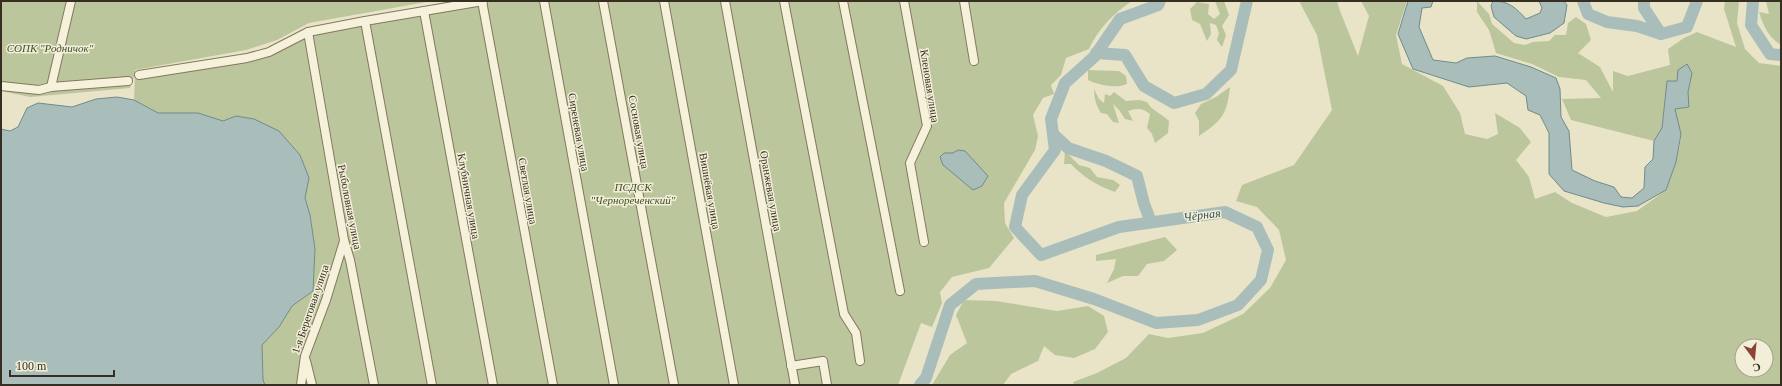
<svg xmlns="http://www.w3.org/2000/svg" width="1782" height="386" viewBox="0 0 1782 386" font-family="'Times New Roman',serif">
<rect width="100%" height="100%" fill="#e9e4c8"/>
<g fill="#bbc69d" fill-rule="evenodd">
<path d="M1 1H432L309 23 277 40 246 50 135 70 136 73 231 58 260 52 281 43 306 29 451 1H1132C1114 13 1098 29 1089 49L1066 58 1061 75 1051 85 1054 94 1043 98 1033 115 1038 136 1035 150 1004 203 1005 223 1014 238 989 268 952 277 940 292 942 303 932 327 921 323 898 385H265L263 380 262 345 279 327 292 306 313 291 315 249 310 215 305 198 309 178 236 116 223 121 198 113H158L134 100 135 74 130 88 30 97 1 91Z"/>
<path d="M1215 1H1224L1229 15 1222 26 1226 35 1222 47 1217 40 1219 33 1216 25 1210 23 1211 34 1207 41 1200 24 1192 20 1190 9 1197 2 1209 4 1208 14 1214 19 1220 14Z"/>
<path d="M1299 1H1337L1340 11 1358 56 1369 16 1361 1H1407L1396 35 1402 64 1443 86 1460 113 1465 134 1487 139 1498 134 1495 113 1520 128 1531 142 1516 160 1529 177 1535 199 1555 192 1572 203 1606 217 1637 211 1666 190 1676 162 1680 144 1681 134 1675 109 1689 107 1688 92 1692 73 1677 81 1665 96 1662 128 1654 141 1571 120 1562 99 1601 98 1586 80 1559 77 1532 64 1496 53 1489 30 1477 12V1L1489 14 1492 24 1514 43 1525 45 1533 42 1549 41 1555 35H1566L1568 23 1576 17 1586 24 1591 40 1578 53 1600 67 1613 92V71L1628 76 1670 65 1668 49 1684 38 1697 32 1736 47 1724 9 1725 1H1739L1737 23 1745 49 1759 63 1781 66V385H1074L1073 382 1097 373 1126 358 1149 334 1168 338 1203 333 1243 314 1270 288 1286 260 1279 230 1257 207 1236 201 1242 185 1294 165 1332 110 1317 35ZM1742 346H1766V370H1742Z"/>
<path d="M1766 1H1781V45C1768 37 1763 25 1759 12L1769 14Z"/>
<path d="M1088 70 1119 71 1126 76 1127 84C1116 89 1099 85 1088 80Z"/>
<path d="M1230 87C1227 116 1221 121 1199 136V121L1195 113 1201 104 1216 97Z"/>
<path d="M1094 89 1099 99 1104 103 1105 94 1110 96 1114 92 1126 101 1140 100 1147 102C1152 111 1161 113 1169 121L1168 133 1155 143 1152 134 1147 128 1150 114C1143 108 1137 108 1128 111L1133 121 1125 119 1119 110 1113 104 1119 123 1113 122 1107 114 1101 113C1096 105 1094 98 1094 89Z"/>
<path d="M1065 151 1079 165 1090 168 1097 177 1113 180 1120 185 1115 192C1098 186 1083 177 1071 164H1064Z"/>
<path d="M1165 237 1177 250 1164 261 1147 264 1138 276H1123L1107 283 1114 269 1116 259 1096 261V255Z"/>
<path d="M964 300 996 301 1057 311 1088 306 1104 316 1108 332 1095 349 1074 358 1055 355 1044 346 1038 361 1011 374 1003 385H932L950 355 967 343 956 315Z"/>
</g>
<g fill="#a9bebb" stroke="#708b89">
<path d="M1408 1H1433L1431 7 1422 8 1419 27 1433 60 1456 63 1467 58 1495 56 1531 67 1556 78 1560 89 1561 117 1569 131 1572 170 1595 181 1614 187 1621 197 1632 198 1644 188 1645 167 1653 159 1654 141 1662 128 1667 81H1677L1678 70 1687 64 1692 73 1688 92 1689 107 1675 109 1681 134 1676 162 1666 190 1638 206 1623 207 1604 203 1564 191 1549 174V133L1540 115 1528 110 1526 96 1507 83 1469 87 1413 69 1398 34Z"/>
<path d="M1493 1C1509 1 1516 8 1526 19L1540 13 1542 8 1539 1H1564L1567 5 1564 23 1550 33 1526 39 1516 36 1494 17 1491 6Z"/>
<path d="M117 97 134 100 158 113H198L223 121 236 116 254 119 279 131 300 155 309 178 305 198 310 215 315 249 313 291 292 306 279 327 262 345 263 380 265 385H1V129L10 131 18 127 27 108 38 103 72 107 96 99Z"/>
<path d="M958 150 965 151 988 176 982 186 973 190 943 165 940 157 944 153H953Z"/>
</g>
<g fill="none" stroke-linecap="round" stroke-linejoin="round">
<g stroke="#a9bebb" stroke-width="12">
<path d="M1583 1 1588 14 1607 22 1637 26 1661 34"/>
<path d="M1644 1V8L1661 34 1687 27 1697 1"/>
<path d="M1753 1 1751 25 1770 54 1781 55"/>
<path d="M1096 53 1125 55 1144 86 1174 103 1206 94 1231 70 1247 1"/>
<path d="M1053 134 1068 148 1106 161 1137 176 1144 204 1151 222"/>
<path d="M920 385 926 378 950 305 976 284 1035 281 1094 299 1156 323 1198 320 1238 305 1261 280 1268 250 1257 227 1225 212 1119 227 1041 255 1015 227 1022 195 1055 150 1051 119 1065 83 1094 57 1120 19 1158 5 1160 1"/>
</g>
<defs>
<g id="minor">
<path d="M482 1 553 385"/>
<path d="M544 1 614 385"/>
<path d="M603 1 674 385"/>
<path d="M664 1 734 385"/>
<path d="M725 1 795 385"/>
<path d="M784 1 844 314 856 333 860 361"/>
<path d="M843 1 900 291"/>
<path d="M904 1 927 126 910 163 924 242"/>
<path d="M964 1 974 61"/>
<path d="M424 11 493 385"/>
<path d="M365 21 432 385"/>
<path d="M308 32 344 240 350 260 374 385"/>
<path d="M139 75 247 58 269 52 308 32 365 21 483 1"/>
<path d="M1 86 39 90 51 87 128 81"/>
<path d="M51 87 71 1"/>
<path d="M306 361 312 385"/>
<path d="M791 366 823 361 827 385"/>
<path d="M301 385 305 356 326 300 344 241"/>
</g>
</defs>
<use href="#minor" stroke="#83785f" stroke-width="10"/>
<use href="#minor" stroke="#f5f1db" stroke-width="8"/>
</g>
<g text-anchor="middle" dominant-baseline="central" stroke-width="3" stroke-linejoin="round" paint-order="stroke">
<g font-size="11" font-style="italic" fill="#404f2a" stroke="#f2eed7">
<text x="50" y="48">СОПК "Родничок"</text>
<text x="633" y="187">ПСДСК<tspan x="633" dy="13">"Чернореченский"</tspan></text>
</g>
<g font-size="11" fill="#352e21" stroke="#f2eed7">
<text transform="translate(930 86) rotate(81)">Кленовая улица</text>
<text transform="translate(579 132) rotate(80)">Сиреневая улица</text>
<text transform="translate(639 132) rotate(80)">Сосновая улица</text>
<text transform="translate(528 191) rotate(80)">Светлая улица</text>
<text transform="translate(710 191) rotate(80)">Вишнёвая улица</text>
<text transform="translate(771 191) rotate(80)">Оранжевая улица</text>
<text transform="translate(469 196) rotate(80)">Клубничная улица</text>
<text transform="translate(350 207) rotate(79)">Рыболовная улица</text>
<text transform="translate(310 309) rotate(-71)">1-я Береговая улица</text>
</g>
<g font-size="12" font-style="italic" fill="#325053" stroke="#f2eed7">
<text transform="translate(1202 215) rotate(-7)">Чёрная</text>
</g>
</g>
<rect width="1782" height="386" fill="none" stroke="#352e21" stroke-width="4"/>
<g transform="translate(1754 358) rotate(164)"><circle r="19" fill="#f2eed7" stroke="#a6a18e"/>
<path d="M0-3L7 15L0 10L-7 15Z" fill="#8b4337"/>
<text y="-6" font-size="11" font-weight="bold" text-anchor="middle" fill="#352e21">С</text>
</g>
<path d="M10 370v6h104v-6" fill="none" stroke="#352e21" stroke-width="2"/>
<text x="16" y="370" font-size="12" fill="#352e21" stroke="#f2eed7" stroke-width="3" paint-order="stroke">100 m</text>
</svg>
